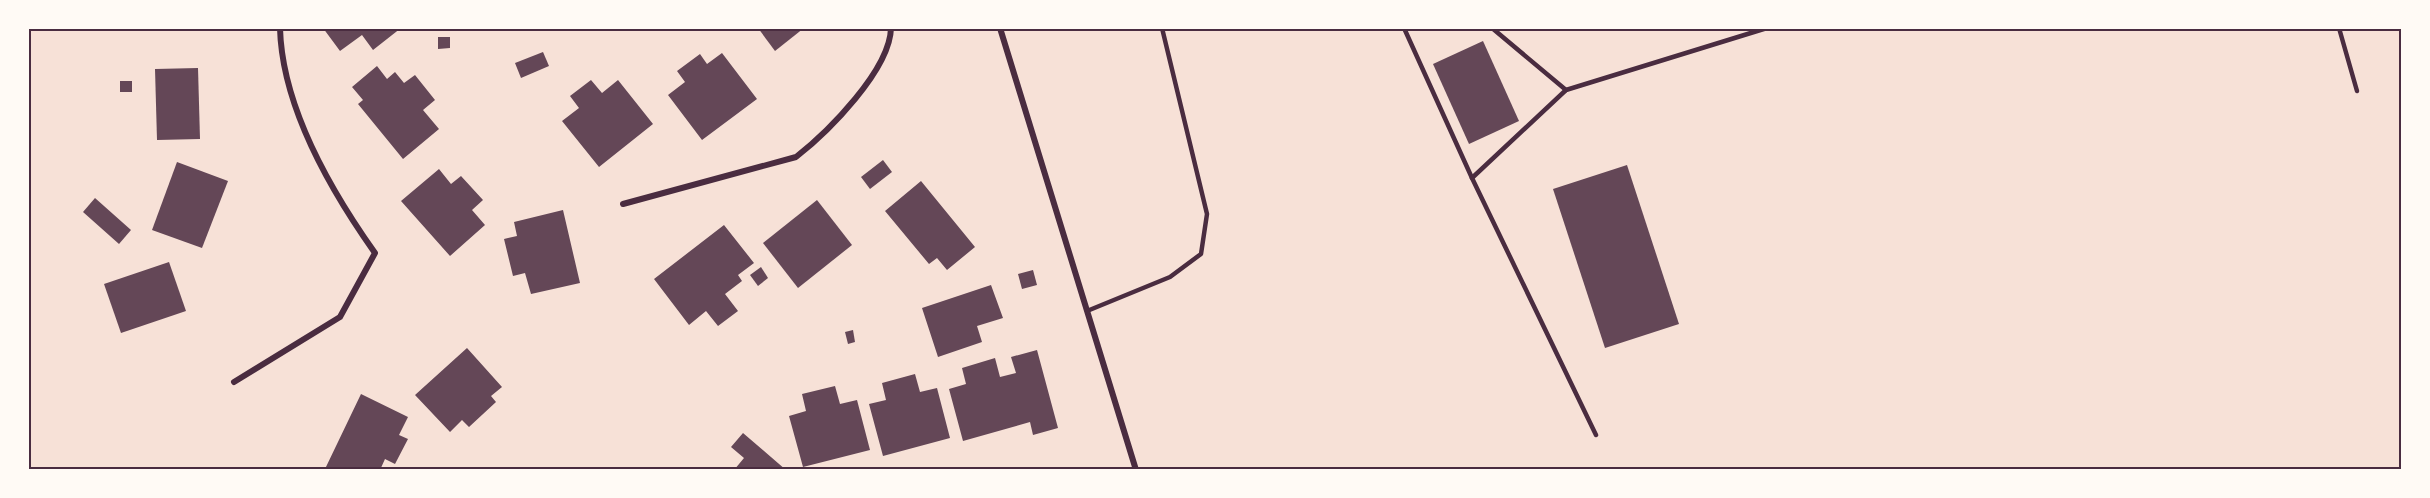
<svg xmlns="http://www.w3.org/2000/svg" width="2430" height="498" viewBox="0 0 2430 498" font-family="Cabin,sans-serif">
<rect width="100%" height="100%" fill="#f7e1d7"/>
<g fill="#644757">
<path d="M323 28H401L373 50 362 35 340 51Z"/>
<path d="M758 28H804L775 51Z"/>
<path d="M438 37H450V48L438 49Z"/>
<path d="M1483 41 1519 121 1469 144 1433 64Z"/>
<path d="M543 52 549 66 521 78 515 63Z"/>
<path d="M722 53 757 99 702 140 668 95 685 82 677 71 700 54 707 64Z"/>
<path d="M377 66 387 79 395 72 404 83 415 75 435 100 423 110 439 129 403 159 358 104 363 100 352 87Z"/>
<path d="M198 68 200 139 157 140 155 69Z"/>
<path d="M591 80 602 93 618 80 653 124 599 167 562 121 579 108 570 96Z"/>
<rect x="120" y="81" width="12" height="11"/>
<path d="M883 160 892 172 870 189 861 177Z"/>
<path d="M177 162 228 181 202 248 152 230Z"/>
<path d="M1627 165 1679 324 1605 348 1553 189Z"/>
<path d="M439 169 451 184 461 176 483 200 472 210 485 225 450 256 401 201Z"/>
<path d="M921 181 975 247 947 270 937 258 929 264 885 211Z"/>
<path d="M95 198 131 230 119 244 83 212Z"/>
<path d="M817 200 852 245 798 288 763 243Z"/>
<path d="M563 210 580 283 531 294 525 273 513 276 504 239 517 236 514 222Z"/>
<path d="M724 225 754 263 738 275 742 281 725 294 738 311 718 326 706 311 689 325 654 279Z"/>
<path d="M169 262 186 311 121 333 104 284Z"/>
<path d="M761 267 768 278 758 286 750 275Z"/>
<path d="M1033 270 1037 285 1022 289 1018 274Z"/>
<path d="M991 285 1003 318 977 326 982 342 938 357 922 308Z"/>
<path d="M853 330 855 342 848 344 845 332Z"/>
<path d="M467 348 502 387 491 396 496 402 469 427 462 420 450 432 415 395Z"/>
<path d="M1037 350 1058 428 1033 435 1030 422 963 441 949 389 966 384 962 368 995 358 1000 377 1016 373 1011 357Z"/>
<path d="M915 374 920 392 937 388 950 438 883 456 869 404 886 400 882 383Z"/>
<path d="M835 386 840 404 857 400 870 450 803 467 789 416 806 411 802 394Z"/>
<path d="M361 394 408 417 399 435 408 439 395 464 385 459 380 470H327L325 469Z"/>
<path d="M743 433 786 470H734L744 458 731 447Z"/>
</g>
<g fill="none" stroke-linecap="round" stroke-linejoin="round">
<g stroke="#4a2c40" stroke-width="4.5">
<path d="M1404 28 1472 178 1596 435"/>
<path d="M1492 28 1566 90"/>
<path d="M2339 28 2357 91"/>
<path d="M1472 178 1566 90 1767 28"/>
<path d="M1087 311 1170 277 1201 254 1207 214 1162 28"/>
</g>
<g stroke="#4a2c40" stroke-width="6">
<path d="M1000 28 1136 470"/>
<path d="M623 204 796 157C828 132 890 70 891 28"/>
<path d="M234 382 340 317 375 253C331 191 282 106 280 28"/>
</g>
</g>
<rect width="2430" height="498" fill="none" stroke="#fffaf5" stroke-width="60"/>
<rect x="30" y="30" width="2370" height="438" fill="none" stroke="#4a2c40" stroke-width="2"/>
</svg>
